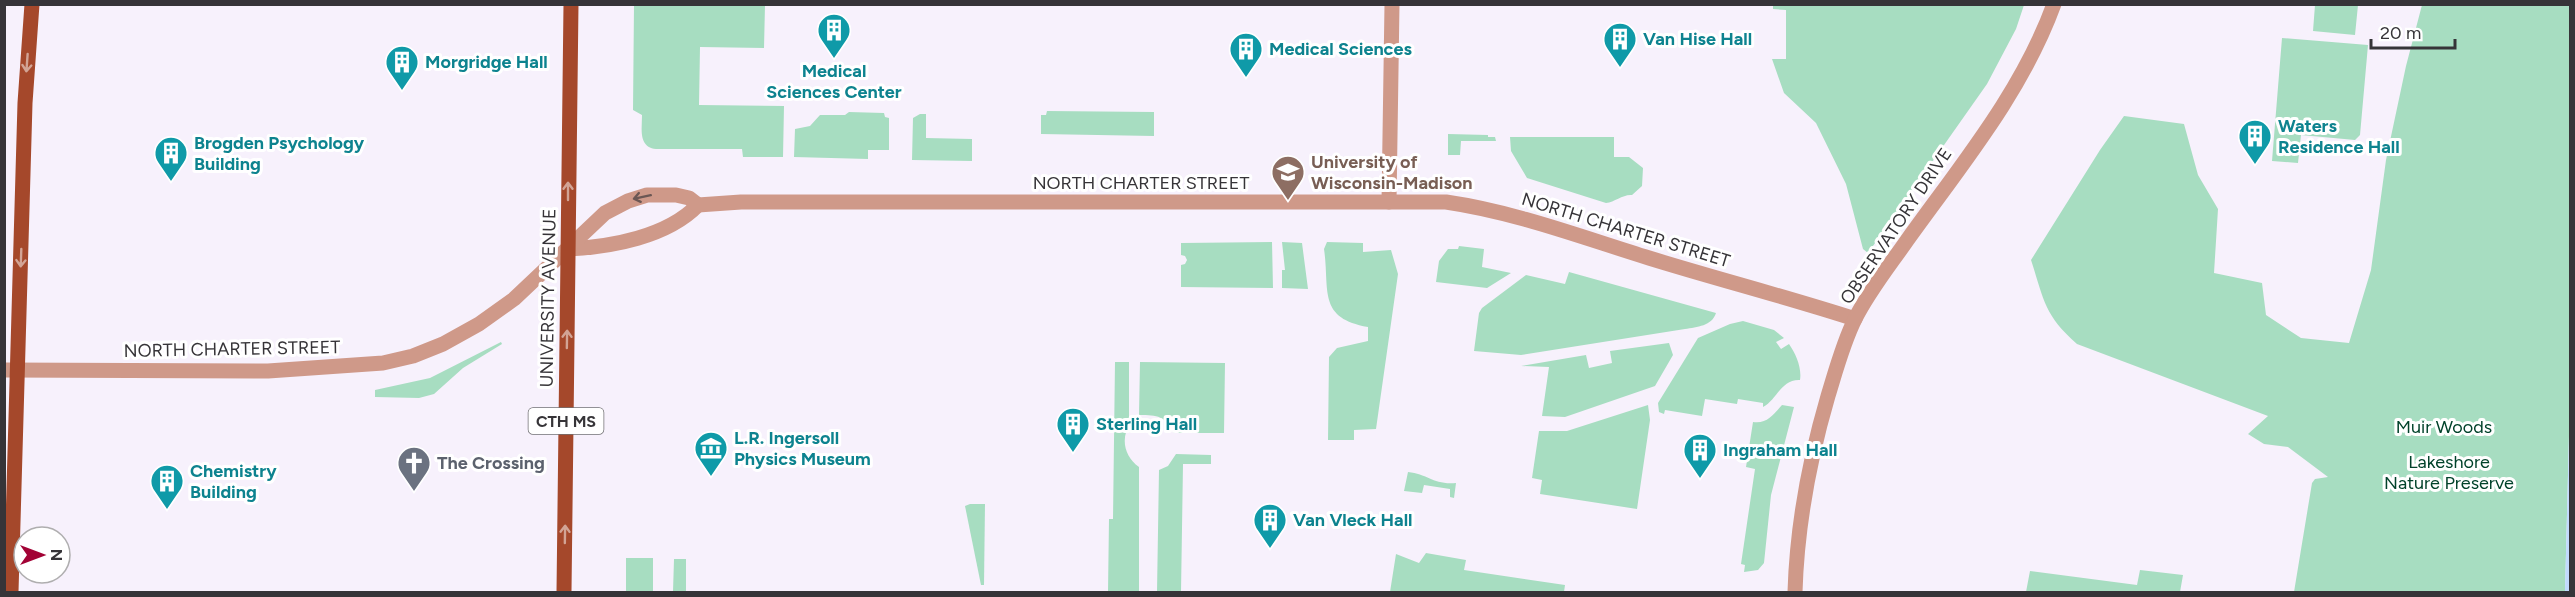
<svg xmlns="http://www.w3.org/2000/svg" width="2575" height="597" viewBox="0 0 2575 597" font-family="Figtree,sans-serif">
<rect width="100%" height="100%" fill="#f7f1fc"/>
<g fill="#a7ddc1">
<path d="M634 5H765L764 48 700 47 699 105 784 106 783 157H743L742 149H656C638 147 642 129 642 115L633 110Z"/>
<path d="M1773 5H2024L2016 29 1987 84 1868 253 1863 249 1846 184 1816 123 1784 93 1772 59H1786V10L1773 9Z"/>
<path d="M2315 5V4L2368 5H2358L2355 35 2313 31Z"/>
<path d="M2422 5H2570V397L2565 592H2294L2312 483 2315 479 2328 477 2288 447 2264 444 2248 434 2268 416 2077 344C2044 315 2044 300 2031 260L2100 150 2124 116 2184 124 2198 175 2218 209 2214 273 2262 283 2266 315 2301 338 2349 343 2371 270 2386 160 2406 66Z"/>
<path d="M2282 38 2368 45 2360 135 2355 140 2301 135 2298 163 2272 161Z"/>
<path d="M1047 111 1154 112V136L1041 134V115H1046Z"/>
<path d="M849 112 884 113 885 117 889 118V150H868V159L794 157 795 129 810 126 820 115H845Z"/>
<path d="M920 114H926V138L972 139V161L912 160 913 118Z"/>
<path d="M1448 134 1488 135V137H1495L1496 141H1461L1460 155H1448Z"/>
<path d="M1510 137H1614V157H1629L1643 168 1642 186 1632 195C1623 194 1615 202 1606 203L1527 178 1511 151Z"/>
<path d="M1272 242 1273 288 1181 287V265L1185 264 1187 260 1185 256 1181 255V243Z"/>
<path d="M1282 242 1302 243 1308 289 1282 288V270H1285Z"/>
<path d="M1327 242 1363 243V252L1391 250 1398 274 1376 429 1354 430V440H1328L1329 357 1337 348 1368 341V327C1317 318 1330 290 1324 249Z"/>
<path d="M1459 246 1484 249 1482 267 1511 273 1487 288 1436 282 1439 261 1448 249H1458Z"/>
<path d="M1569 272 1716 313C1712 326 1697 327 1685 329L1521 355 1474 351 1479 313 1482 308 1526 275 1565 284Z"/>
<path d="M1743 321 1774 330 1784 338 1776 342 1781 349 1789 344C1796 354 1802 368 1800 380 1781 379 1777 400 1763 407V403L1738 399 1737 404 1705 399 1702 416 1665 410 1664 414 1659 412 1658 403 1698 338 1730 324Z"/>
<path d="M501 342 502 344 463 368 434 394 419 398 375 397V390L430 378Z"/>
<path d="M1669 343 1673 355 1655 386 1565 417 1542 416 1549 367 1521 366 1586 355 1589 368 1612 363 1610 351Z"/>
<path d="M1115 362H1129V418L1131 422C1120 438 1124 456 1139 467V592H1108L1109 519H1113Z"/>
<path d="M1140 362 1225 363 1224 433H1174C1165 416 1158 415 1139 415Z"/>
<path d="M1648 405 1650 420 1637 509 1540 494 1542 480 1532 478 1539 431H1567Z"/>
<path d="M1782 405 1794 407 1771 495 1764 563 1758 570 1744 572 1745 565 1741 564 1755 469 1746 467 1753 422C1767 424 1773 415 1782 405Z"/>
<path d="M1176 454 1211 455V464H1183L1181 592H1157L1159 470 1168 466Z"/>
<path d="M1408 472C1428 474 1433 485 1456 483L1454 498 1450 497V489L1424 485 1422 493 1404 491Z"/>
<path d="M970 504H985L984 585H981L965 506Z"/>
<path d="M1426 553 1466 560 1464 570 1565 585 1564 592H1390L1396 554 1419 563Z"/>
<rect x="626" y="558" width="27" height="34"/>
<path d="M674 559H686V592H673Z"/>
<path d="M2140 570 2183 575 2180 592H2026L2030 571 2137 585Z"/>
</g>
<path fill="#c1dbfe" d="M2570 397V592H2565Z"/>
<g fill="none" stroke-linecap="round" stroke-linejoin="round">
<g stroke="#cf9989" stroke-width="15">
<path d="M1389 202 1392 4"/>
<path d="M568 249C611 247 667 237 698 205"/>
<path d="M4 370 268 371 383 363 413 356 443 344 479 324 514 299 605 213 628 201 647 195H676L689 198 698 205 741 202H1446C1515 212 1581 237 1649 258 1717 279 1787 297 1855 319"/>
<path d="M1795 592C1797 525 1809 461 1828 396 1836 370 1843 343 1855 319 1869 291 1890 265 1908 239 1961 165 2022 92 2054 4"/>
</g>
<g stroke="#a5482b" stroke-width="15">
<path d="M11 592 25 103 32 4"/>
<path d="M564 592 571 4"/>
</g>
</g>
<defs><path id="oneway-shaft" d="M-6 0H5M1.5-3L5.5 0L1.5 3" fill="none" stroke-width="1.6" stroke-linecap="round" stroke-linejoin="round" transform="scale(1.5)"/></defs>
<g stroke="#d2a495">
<use href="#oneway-shaft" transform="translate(27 63) rotate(94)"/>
<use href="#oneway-shaft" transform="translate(568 191) rotate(-90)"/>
<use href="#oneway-shaft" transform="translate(21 258) rotate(92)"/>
<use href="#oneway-shaft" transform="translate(567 339) rotate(-89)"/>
<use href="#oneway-shaft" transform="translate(565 534) rotate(-89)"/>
</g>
<use stroke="#6c5754" href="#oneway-shaft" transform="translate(642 197) rotate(168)"/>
<defs>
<symbol id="building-pin" viewBox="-11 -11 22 30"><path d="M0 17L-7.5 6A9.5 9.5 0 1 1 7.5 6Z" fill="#0f9aa8" stroke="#fff"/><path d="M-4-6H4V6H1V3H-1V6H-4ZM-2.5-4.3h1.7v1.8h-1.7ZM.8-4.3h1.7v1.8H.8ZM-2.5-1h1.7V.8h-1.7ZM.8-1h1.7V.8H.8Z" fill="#fff"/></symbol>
<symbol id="university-pin" viewBox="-11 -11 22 30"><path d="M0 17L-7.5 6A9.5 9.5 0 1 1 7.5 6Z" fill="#8d6e63" stroke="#fff"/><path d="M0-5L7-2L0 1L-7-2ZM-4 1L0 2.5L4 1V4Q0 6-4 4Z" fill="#fff"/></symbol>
<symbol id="museum-pin" viewBox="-11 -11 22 30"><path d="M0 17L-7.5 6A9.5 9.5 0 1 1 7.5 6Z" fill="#0f9aa8" stroke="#fff"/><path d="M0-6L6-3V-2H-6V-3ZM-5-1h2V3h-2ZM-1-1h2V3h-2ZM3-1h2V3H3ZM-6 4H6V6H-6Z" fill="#fff"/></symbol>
<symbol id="church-pin" viewBox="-11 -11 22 30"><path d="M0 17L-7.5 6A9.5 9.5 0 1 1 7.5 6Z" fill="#6b7280" stroke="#fff"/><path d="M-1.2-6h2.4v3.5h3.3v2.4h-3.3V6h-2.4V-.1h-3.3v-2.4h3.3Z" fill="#fff"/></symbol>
</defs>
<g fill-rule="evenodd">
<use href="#building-pin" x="815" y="11" width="38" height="52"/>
<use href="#building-pin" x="1601" y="20" width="38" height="52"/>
<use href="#building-pin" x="1227" y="30" width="38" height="52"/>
<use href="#building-pin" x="383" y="43" width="38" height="52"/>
<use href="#building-pin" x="2236" y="117" width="38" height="52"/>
<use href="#building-pin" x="152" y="134" width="38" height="52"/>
<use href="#university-pin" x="1269" y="153" width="38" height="52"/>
<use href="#building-pin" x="1054" y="405" width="38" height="52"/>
<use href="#museum-pin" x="692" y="429" width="38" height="52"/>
<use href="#building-pin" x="1681" y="431" width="38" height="52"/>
<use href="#church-pin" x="395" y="444" width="38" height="52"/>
<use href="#building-pin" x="148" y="462" width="38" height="52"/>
<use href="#building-pin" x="1251" y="501" width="38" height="52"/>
</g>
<g text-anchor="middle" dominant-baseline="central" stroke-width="6" stroke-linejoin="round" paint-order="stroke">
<rect fill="#fff" stroke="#727174" stroke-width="1.5" x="528.5" y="408" width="75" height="26" rx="4.5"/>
<g font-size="16" font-weight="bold" fill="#363438">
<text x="566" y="421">CTH MS</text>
</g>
<g font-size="18" font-weight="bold" fill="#0d838f" stroke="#fff" text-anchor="start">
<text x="1643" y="39">Van Hise Hall</text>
<text x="1269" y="49">Medical Sciences</text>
<text x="425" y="62">Morgridge Hall</text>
<text x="834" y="71" text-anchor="middle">Medical<tspan x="834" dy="21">Sciences Center</tspan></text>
<text x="2278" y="126">Waters<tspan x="2278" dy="21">Residence Hall</tspan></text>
<text x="194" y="143">Brogden Psychology<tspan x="194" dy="21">Building</tspan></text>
<text x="1096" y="424">Sterling Hall</text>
<text x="734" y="438">L.R. Ingersoll<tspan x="734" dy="21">Physics Museum</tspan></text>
<text x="1723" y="450">Ingraham Hall</text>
<text x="190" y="471">Chemistry<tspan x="190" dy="21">Building</tspan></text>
<text x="1293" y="520">Van Vleck Hall</text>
</g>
<g font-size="18" font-weight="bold" fill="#785e54" stroke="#fff" text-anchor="start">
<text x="1311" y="162">University of<tspan x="1311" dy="21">Wisconsin-Madison</tspan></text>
</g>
<g font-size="18" fill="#363438" stroke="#fff">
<text x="1141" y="183">NORTH CHARTER STREET</text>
<text transform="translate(1896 226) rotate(-56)">OBSERVATORY DRIVE</text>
<text transform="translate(1626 230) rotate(17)">NORTH CHARTER STREET</text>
<text transform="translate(548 298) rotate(-89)">UNIVERSITY AVENUE</text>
<text transform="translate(232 349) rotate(-1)">NORTH CHARTER STREET</text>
</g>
<g font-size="18" fill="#00422a" stroke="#fff">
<text x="2444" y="427">Muir Woods</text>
<text x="2449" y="462">Lakeshore<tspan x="2449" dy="21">Nature Preserve</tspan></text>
</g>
<g font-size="18" font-weight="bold" fill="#5b616d" stroke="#fff" text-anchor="start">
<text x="437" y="463">The Crossing</text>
</g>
</g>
<rect width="2575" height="597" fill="none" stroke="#363438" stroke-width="12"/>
<g transform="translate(42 555) rotate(90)"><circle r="28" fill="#ffffff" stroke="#afaeaf" stroke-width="1.5"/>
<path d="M0-4.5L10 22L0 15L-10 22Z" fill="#a20235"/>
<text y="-9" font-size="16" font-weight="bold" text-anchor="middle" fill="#363438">N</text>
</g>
<path d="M2371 39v9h84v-9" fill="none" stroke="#363438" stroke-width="3"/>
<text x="2380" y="39" font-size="18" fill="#363438" stroke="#ffffff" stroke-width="4.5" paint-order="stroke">20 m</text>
</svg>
